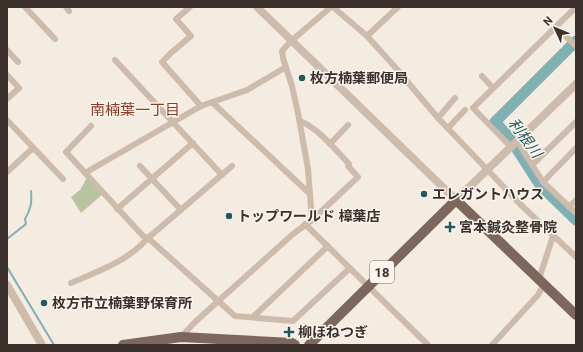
<svg xmlns="http://www.w3.org/2000/svg" width="583" height="352" viewBox="0 0 583 352" font-family="Roboto,'Noto Sans JP',sans-serif">
<rect width="100%" height="100%" fill="#f4ebe1"/>
<path fill="#b8c4a0" d="M88 176 104 193 81 213 71 197 80 190Z"/>
<g fill="none" stroke-linecap="round" stroke-linejoin="round">
<g stroke="#7fb0b2" stroke-width="2">
<path d="M7 239 26 224 25 219C31 209 32 202 31 191"/>
<path d="M7 267 54 345"/>
</g>
<path stroke="#7fb0b2" stroke-width="11" d="M576 41 495 122 509 137 540 185 576 220"/>
<g stroke="#cdbbac" stroke-width="6">
<path d="M25 7 55 39"/>
<path d="M66 7 69 11"/>
<path d="M190 7 176 19 191 36 172 52 162 62 201 106"/>
<path d="M333 7 367 36 395 67 438 118 520 204 576 257"/>
<path d="M556 27 576 46"/>
<path d="M367 36 398 7"/>
<path d="M7 50 18 62"/>
<path d="M115 60 222 175"/>
<path d="M7 75 19 88 7 99"/>
<path d="M482 76 493 88"/>
<path d="M213 103 310 194"/>
<path d="M438 118 455 98"/>
<path d="M7 120 63 179"/>
<path d="M300 121C318 128 335 149 349 164L348 166 358 177 312 220"/>
<path d="M91 126 66 152 143 236 148 238 235 316 293 321 350 268"/>
<path d="M448 128 465 110"/>
<path d="M517 141 543 182 576 213"/>
<path d="M330 144 348 125"/>
<path d="M511 147 473 108 576 7"/>
<path d="M532 165 576 122"/>
<path d="M140 166 181 210"/>
<path d="M7 172 33 148"/>
<path d="M85 173 201 106 247 90 286 67"/>
<path d="M543 182 576 148"/>
<path d="M569 207 576 200"/>
<path d="M117 209 193 143"/>
<path d="M305 224 428 345"/>
<path d="M539 279 553 236"/>
<path d="M71 283C99 271 128 261 148 238L232 166"/>
<path d="M253 317 328 246"/>
<path d="M181 337 195 322 293 234 312 220 308 169 298 113 292 86 283 58 282 51 291 41 331 7"/>
<path d="M492 345 538 295 544 284"/>
</g>
<g stroke="#cdbbac" stroke-width="8">
<path d="M257 7 456 200 576 84"/>
<path d="M7 285 42 345"/>
</g>
<g stroke="#7d675c" stroke-width="10">
<path d="M123 345 181 337 292 343 295 345"/>
<path d="M309 345 456 200 576 315"/>
</g>
</g>
<g fill="#1f5a5e" stroke="#fbf5ee" stroke-width="1.5">
<circle cx="302" cy="78" r="4"/>
<circle cx="424" cy="194" r="4"/>
<circle cx="229" cy="216" r="4"/>
<path d="M448 221h4v4h4v4h-4v4h-4v-4h-4v-4h4z"/>
<circle cx="44" cy="303" r="4"/>
<path d="M287 326h4v4h4v4h-4v4h-4v-4h-4v-4h4z"/>
</g>
<g text-anchor="middle" dominant-baseline="central" stroke-width="3" stroke-linejoin="round" paint-order="stroke">
<rect fill="#fbf5ee" stroke="#756b66" stroke-width="1" x="370" y="261" width="24" height="22" rx="3"/>
<g font-size="13" font-weight="bold" fill="#3b302b">
<text x="382" y="272">18</text>
</g>
<g font-size="14" font-weight="bold" fill="#3b302b" stroke="#fbf5ee" text-anchor="start">
<text x="310" y="78">枚方楠葉郵便局</text>
<text x="432" y="194">エレガントハウス</text>
<text x="237" y="216">トップワールド 樟葉店</text>
<text x="459" y="227">宮本鍼灸整骨院</text>
<text x="52" y="303">枚方市立楠葉野保育所</text>
<text x="298" y="332">柳ほねつぎ</text>
</g>
<g font-size="15" fill="#8c3b22" stroke="#fbf5ee">
<text x="135" y="110">南楠葉一丁目</text>
</g>
<g font-size="15" font-style="italic" fill="#1f5a5e" stroke="#fbf5ee">
<text transform="translate(525 138) rotate(53)">利根川</text>
</g>
</g>
<rect width="583" height="352" fill="none" stroke="#3b302b" stroke-width="16"/>
<g transform="translate(555 28) rotate(314)" stroke="#fbf5ee" stroke-width="3" paint-order="stroke">
<path d="M0-3L7 15L0 10L-7 15Z" fill="#3b302b"/>
<text y="-6" font-size="11" font-weight="bold" text-anchor="middle" fill="#3b302b">N</text>
</g>
</svg>
